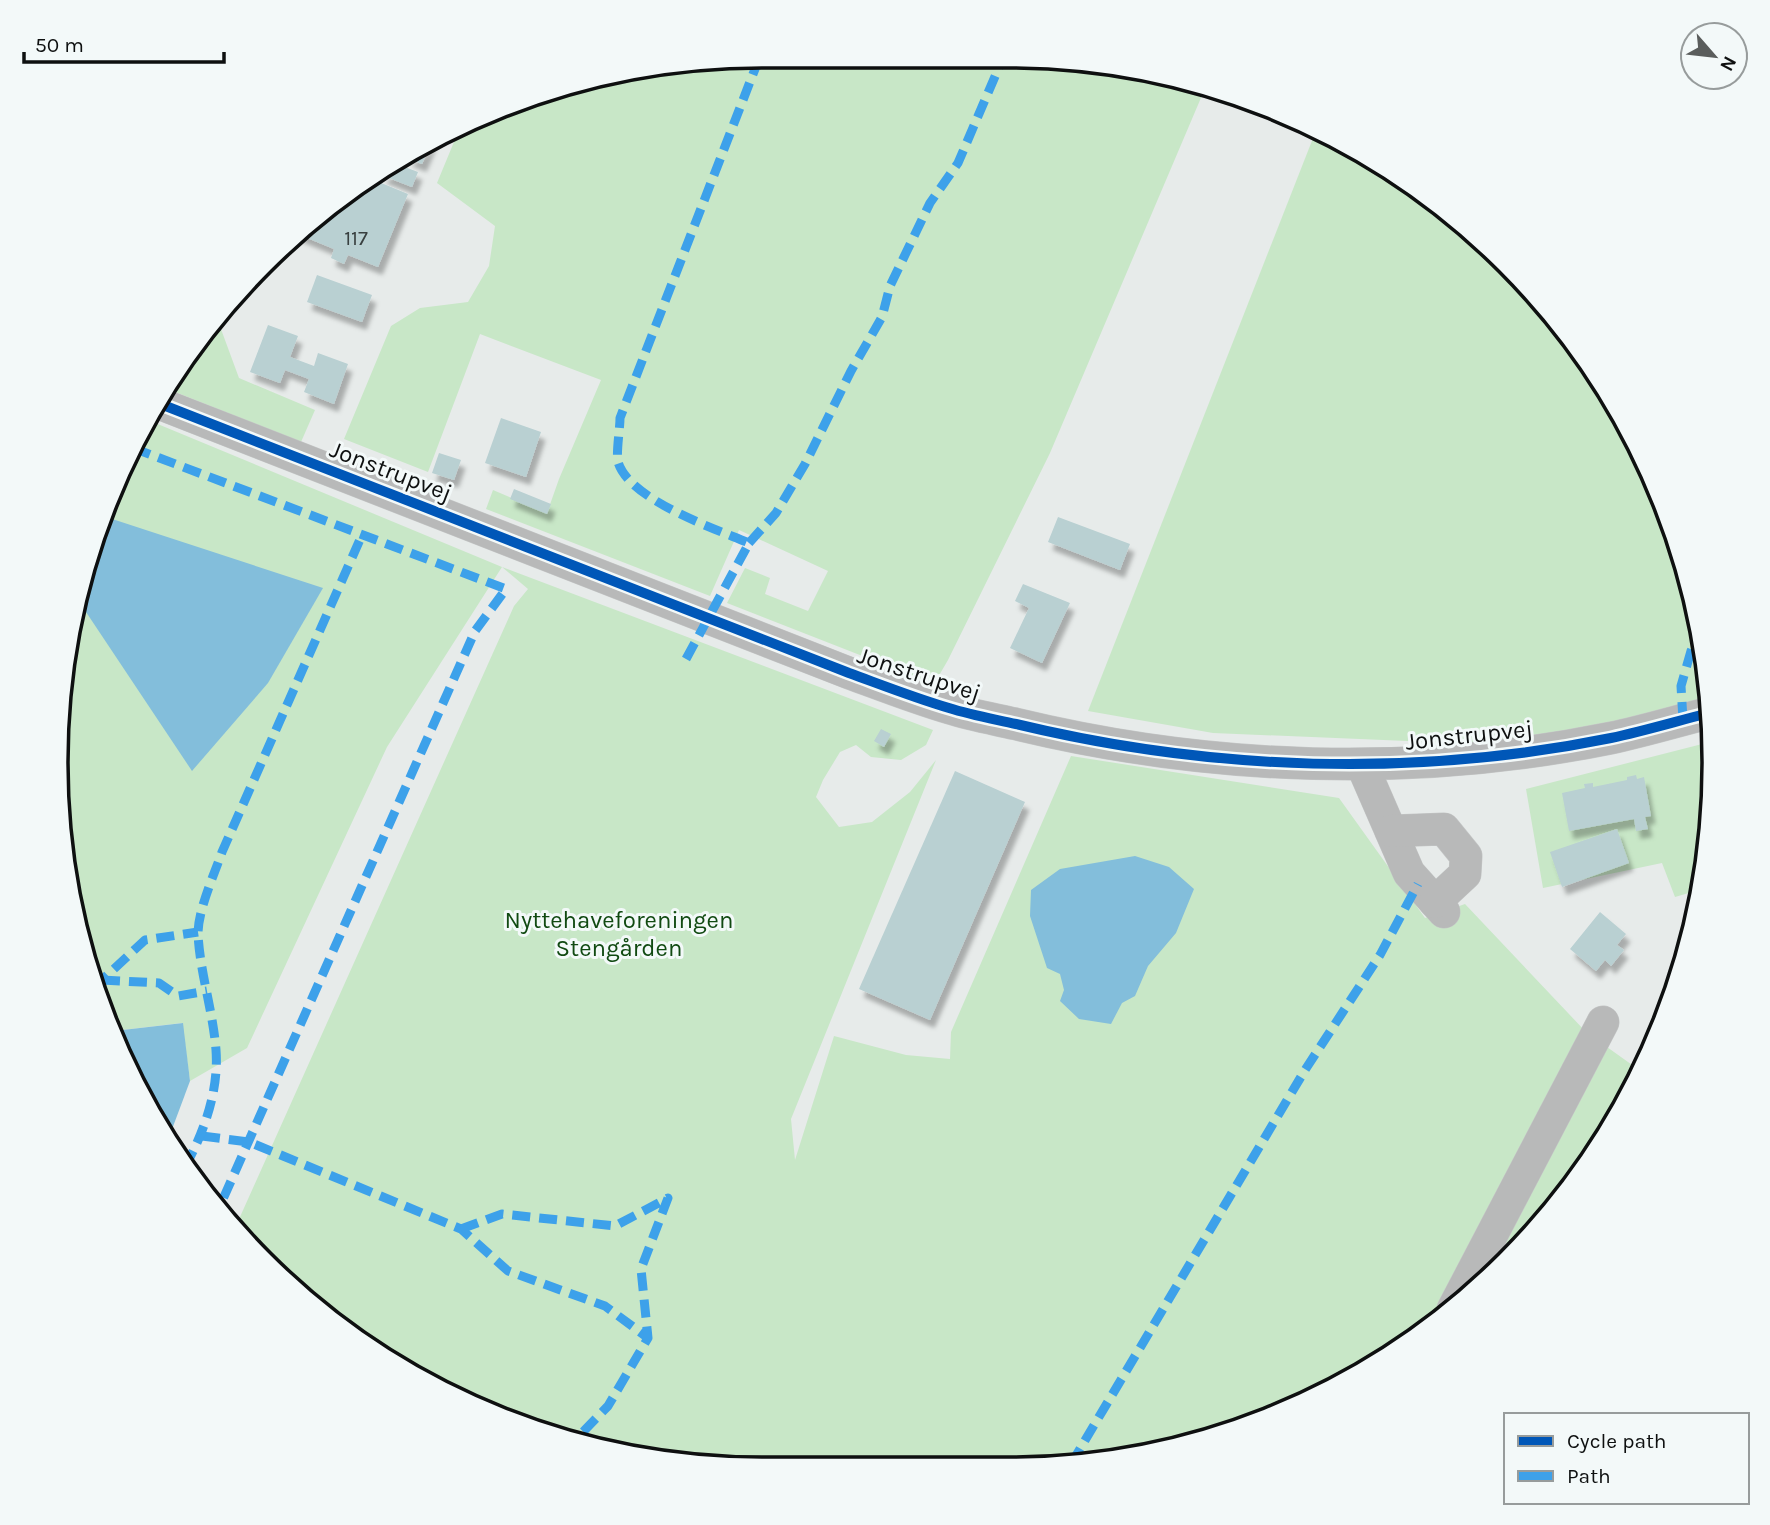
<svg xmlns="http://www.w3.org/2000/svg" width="1770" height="1525" viewBox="0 0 1770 1525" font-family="Karla,sans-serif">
<defs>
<filter id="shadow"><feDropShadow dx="4.5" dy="8" stdDeviation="2" flood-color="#0004"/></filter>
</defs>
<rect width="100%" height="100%" fill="#e7ebea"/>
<g fill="#c8e7c7">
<path d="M763 56 1099 62 1191 80 1206 86 1050 453 948 660 934 684 727 603 745 568 770 578 765 594 808 611 828 571 739 530 710 596 486 509 493 490 547 513 559 479 601 380 480 334 428 472 344 439 391 326 420 308 468 302 489 266 495 226 437 183 461 125 580 80Z"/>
<path d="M1317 128 1438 202 1539 297 1620 410 1676 535 1708 670 1709 700 1623 722 1479 744 1213 733 1088 711Z"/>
<path d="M218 321 239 378 315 410 301 442 165 388 175 370Z"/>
<path d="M148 420 502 567 933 730 926 745 901 760 871 757 856 745 840 752 823 780 816 797 839 827 872 822 910 792 936 760 791 1119 795 1160 834 1036 906 1055 950 1059 951 1032 1071 756 1339 798 1425 918 1465 904 1586 1032 1642 1072 1641 1075 1568 1192 1516 1249 1483 1228 1436 1320 1361 1374 1235 1431 1054 1467 762 1469 625 1455 493 1415 370 1350 263 1262 235 1228 514 606 528 589 502 567 387 747 247 1048 190 1081 182 1023 114 1031 94 990 62 854V670L110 493Z"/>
<path d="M1710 742 1713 808 1699 890 1675 897 1662 863 1543 888 1526 789Z"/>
</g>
<g fill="#83bedb">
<path d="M103 516 323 588 268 683 192 771 80 603Z"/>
<path d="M1135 856 1169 867 1194 889 1176 933 1148 966 1135 996 1122 1003 1111 1024 1079 1019 1060 1001 1064 990 1060 974 1047 968 1030 916 1031 890 1060 869Z"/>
<path d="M183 1023 190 1081 168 1140 114 1031Z"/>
</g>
<g fill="#b9d0d2" filter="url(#shadow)">
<path d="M432 141 422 164 407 158 427 144Z"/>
<path d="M397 164 418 172 412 187 381 175Z"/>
<path d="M374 180 408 194 378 267 348 255 344 264 331 258 334 249 295 233Z"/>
<path d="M317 275 372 295 362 322 307 302Z"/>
<path d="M268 325 298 336 290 357 314 366 318 353 348 364 334 404 304 392 309 379 285 370 280 383 250 372Z"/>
<path d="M501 418 541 432 526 477 485 463Z"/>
<path d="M439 453 461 460 454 480 432 473Z"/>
<path d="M514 489 551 504 547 514 510 499Z"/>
<path d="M1058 517 1130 544 1120 570 1048 542Z"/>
<path d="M1023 584 1070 603 1042 663 1010 648 1029 608 1015 601Z"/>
<path d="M881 729 891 734 884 747 874 741Z"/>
<path d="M955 771 1025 802 930 1020 859 989Z"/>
<path d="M1636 775 1637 779 1644 777 1651 816 1645 817 1648 829 1636 831 1634 819 1569 831 1562 793 1585 788 1584 784 1593 783V787L1627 780V777Z"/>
<path d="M1617 829 1629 863 1562 887 1550 852Z"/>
<path d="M1600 912 1626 934 1617 945 1624 950 1611 966 1605 960 1596 971 1570 949Z"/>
</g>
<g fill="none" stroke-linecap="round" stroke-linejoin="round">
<defs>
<g id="minor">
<path d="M158 403 849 673C882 685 915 698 949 708 971 715 994 719 1016 724 1211 771 1415 778 1611 738 1644 731 1677 721 1709 713"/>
<path d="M1362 765 1409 873 1444 912"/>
<path d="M1391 831 1444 829 1466 856 1465 874 1435 902"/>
<path d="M1453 1309 1603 1022"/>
</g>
</defs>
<use href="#minor" stroke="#c5c7c7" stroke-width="33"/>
<use href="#minor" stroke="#b8b9b9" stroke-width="32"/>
<g stroke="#3da1ea" stroke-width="9" stroke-dasharray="18 9" stroke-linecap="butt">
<path d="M133 448 506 589 475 631 219 1208"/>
<path d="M749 543 776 513 805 464 851 371 882 317 890 286 930 203 958 163 1002 60"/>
<path d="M686 659 749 543C716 529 629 500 618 462 616 452 620 429 620 418L760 56"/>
<path d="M1683 720 1681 686 1691 651 1699 634"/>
<path d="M102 980 159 983 178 996 207 991"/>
<path d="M92 984 102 980 145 940 198 932"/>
<path d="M202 1136 249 1142 461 1229 508 1271 605 1306 648 1338"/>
<path d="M185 1167C204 1132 219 1091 216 1050 213 1011 200 973 198 934 198 910 214 875 222 852L362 535"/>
<path d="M461 1229 502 1214 615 1226 668 1198 641 1269 648 1338 608 1406 575 1440"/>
<path d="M1071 1464 1305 1070 1380 955 1418 884"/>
</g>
<defs>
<path id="cycleway" d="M158 403 849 673C882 685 915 698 949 708 971 715 994 719 1016 724 1211 771 1415 778 1611 738 1644 731 1677 721 1709 713"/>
</defs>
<use href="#cycleway" stroke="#f3f9f9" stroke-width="15"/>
<use href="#cycleway" stroke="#0057b8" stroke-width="10"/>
</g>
<g text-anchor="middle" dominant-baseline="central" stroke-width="6" stroke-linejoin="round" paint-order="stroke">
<g font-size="21" fill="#394040">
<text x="356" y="238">117</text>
</g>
<g font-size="24" fill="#0e1010" stroke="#f3f9f9">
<text transform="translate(391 471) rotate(21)">Jonstrupvej</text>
<text transform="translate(919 674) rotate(18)">Jonstrupvej</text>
<text transform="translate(1469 735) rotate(-6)">Jonstrupvej</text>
</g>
<g font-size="24" fill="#114a12" stroke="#f3f9f9">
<text x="619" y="920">Nyttehaveforeningen<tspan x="619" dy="28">Stengården</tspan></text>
</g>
</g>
<path d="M0 0H1770V1525H0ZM762 68H1008A694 694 0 0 1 1702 762V763A694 694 0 0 1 1008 1457H762A694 694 0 0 1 68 763V762A694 694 0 0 1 762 68Z" fill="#f3f9f9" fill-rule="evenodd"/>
<path fill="none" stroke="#0e1010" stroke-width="3.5" d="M762 68H1008A694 694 0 0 1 1702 762V763A694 694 0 0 1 1008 1457H762A694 694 0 0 1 68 763V762A694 694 0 0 1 762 68Z"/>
<rect x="1504" y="1413" width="245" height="91" fill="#f3f9f9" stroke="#979c9c" stroke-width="2"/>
<rect x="1518" y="1436" width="35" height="10" fill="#0057b8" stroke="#979c9c" stroke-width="2"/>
<text x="1567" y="1448" font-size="21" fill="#0e1010">Cycle path</text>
<rect x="1518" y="1471" width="35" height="10" fill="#3da1ea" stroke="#979c9c" stroke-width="2"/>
<text x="1567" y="1483" font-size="21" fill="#0e1010">Path</text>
<g transform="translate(1714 56) rotate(118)"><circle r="33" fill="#f3f9f9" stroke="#979c9c" stroke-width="2"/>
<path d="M0-5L12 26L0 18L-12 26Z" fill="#5a5d5c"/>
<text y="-10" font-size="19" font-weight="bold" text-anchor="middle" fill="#0e1010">N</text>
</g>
<path d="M24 52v10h200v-10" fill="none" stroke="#0e1010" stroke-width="3.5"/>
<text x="35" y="52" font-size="21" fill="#0e1010" stroke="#f3f9f9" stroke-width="5" paint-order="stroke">50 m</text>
</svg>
